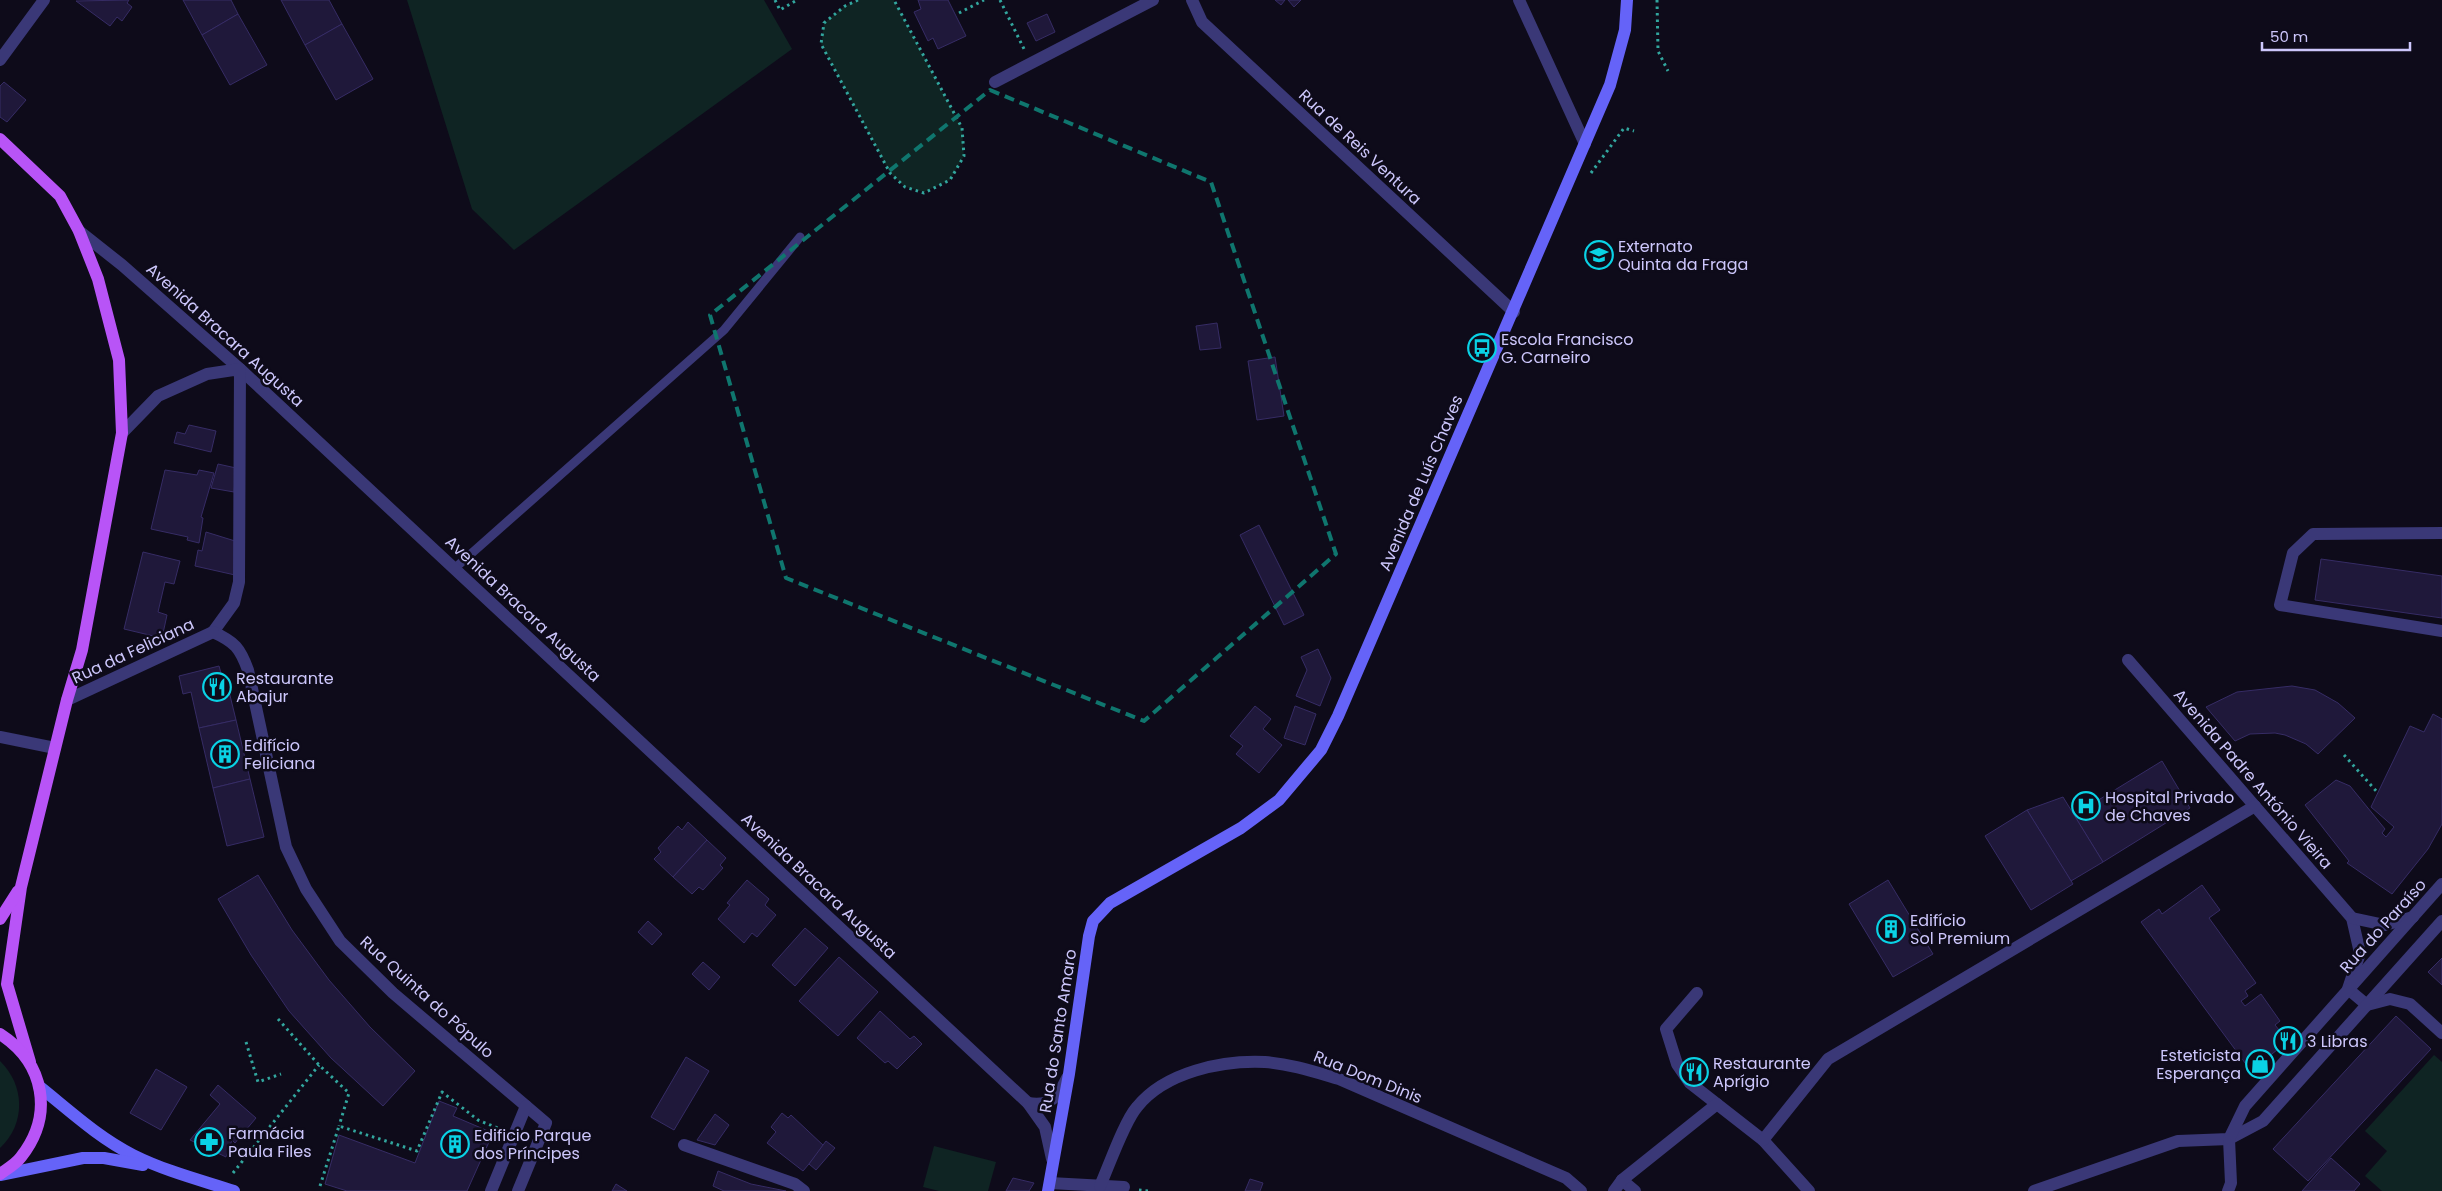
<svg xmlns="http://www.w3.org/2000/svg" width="2442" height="1191" viewBox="0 0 2442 1191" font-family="Poppins,sans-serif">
<rect width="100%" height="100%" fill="#0e0b1a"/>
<g fill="#0f2423">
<path d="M407 0H764L792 49 514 250 472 209Z"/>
<path d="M858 0H894L962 128 964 156 950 180 924 192 905 187 890 173 821 44 824 23 845 6Z"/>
<path d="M2434 1055 2442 1062V1191H2382L2365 1176 2387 1151 2365 1131Z"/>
<path d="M0 1061C25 1085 26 1124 0 1148Z"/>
<path d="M934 1146 996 1162 988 1191H939L923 1187Z"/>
</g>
<g fill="#1f183a" stroke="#362c65">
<path d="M129 0 127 3 132 7 122 21 117 17 110 26 76 1Z"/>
<path d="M183 0H231L238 14 202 35Z"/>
<path d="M281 0H329L342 24 305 45Z"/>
<path d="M948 0 966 36 938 49 933 38 928 41 914 12 921 9 918 0Z"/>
<path d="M1275 0H1285L1281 5Z"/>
<path d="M1288 0H1301L1294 7Z"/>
<path d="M238 14 267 65 230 85 202 35Z"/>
<path d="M1047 14 1055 32 1036 41 1027 23Z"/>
<path d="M342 24 373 79 336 100 305 45Z"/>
<path d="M4 82 26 100 7 122 0 117V86Z"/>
<path d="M1217 323 1221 348 1200 350 1196 326Z"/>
<path d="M1275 357 1284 416 1257 420 1248 361Z"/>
<path d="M189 425 216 431 211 452 174 443 177 432 185 434Z"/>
<path d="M218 464 236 468 234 492 211 488Z"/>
<path d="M165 470 197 475 199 470 214 473 201 517 203 518 199 543 187 540 188 537 151 529Z"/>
<path d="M1259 525 1304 615 1284 625 1240 535Z"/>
<path d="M206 532 235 541V575L195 566 198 550 202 551Z"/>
<path d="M143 552 180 561 174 584 165 582 158 612 167 615 162 638 124 629Z"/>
<path d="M2321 559 2442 576V618L2315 600Z"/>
<path d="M1318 649 1331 678 1320 706 1296 696 1307 670 1301 657Z"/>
<path d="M219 666 223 680 226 679 236 720 199 728 191 692 183 694 179 676Z"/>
<path d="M2292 686 2315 690 2338 703 2355 718 2318 754 2306 744 2285 735 2275 733 2250 734 2235 741 2206 707 2237 692Z"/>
<path d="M1255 706 1271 719 1263 729 1282 745 1259 773 1236 754 1243 746 1230 736Z"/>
<path d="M1295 706 1316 714 1305 745 1284 738Z"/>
<path d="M2433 714 2442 719V824L2428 849 2392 894 2347 863 2349 861 2305 805 2336 780 2350 786 2385 829 2382 833 2386 837 2394 827 2371 807 2410 726 2424 732Z"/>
<path d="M236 720 250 779 213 788 199 728Z"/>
<path d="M2162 761 2190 808 2103 862 2074 815Z"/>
<path d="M250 779 264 837 227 846 213 788Z"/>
<path d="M2063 797 2103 862 2071 881 2027 810Z"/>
<path d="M2027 810 2073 884 2031 910 1985 836Z"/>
<path d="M688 822 707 840 673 877 654 859 661 852 658 848 678 826 682 830Z"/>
<path d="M707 840 726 858 720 865 723 868 703 890 699 887 692 894 673 877Z"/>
<path d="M258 875 292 930 329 980 370 1027 415 1071 383 1106 331 1058 289 1011 251 955 218 899Z"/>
<path d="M747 880 769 899 765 905 776 915 757 937 752 933 744 943 718 919 730 905 727 903Z"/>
<path d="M1888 880 1933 954 1893 977 1849 904Z"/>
<path d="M2202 885 2220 910 2209 918 2256 983 2245 991 2248 996 2241 1001 2245 1006 2261 994 2280 1021 2275 1025 2288 1041 2251 1071 2141 922 2159 909 2162 914Z"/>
<path d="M648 921 662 934 652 945 638 932Z"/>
<path d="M805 928 828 948 795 986 772 965Z"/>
<path d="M839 957 878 992 838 1036 799 1001Z"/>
<path d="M2442 958V985L2428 972Z"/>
<path d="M703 962 720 977 709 990 692 974Z"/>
<path d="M880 1011 910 1039 914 1036 922 1044 897 1069 888 1061 885 1063 857 1038Z"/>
<path d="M2396 1016 2431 1049 2308 1181 2273 1149Z"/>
<path d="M686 1057 709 1071 674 1130 651 1117Z"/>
<path d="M156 1069 187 1087 161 1130 130 1113Z"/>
<path d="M218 1085 256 1118 235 1143 232 1140 226 1157 190 1140 220 1104 210 1095Z"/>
<path d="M439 1101 457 1108 453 1116 493 1133 467 1191H347L325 1184 339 1135 415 1163Z"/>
<path d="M782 1113 788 1118 791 1115 824 1146 803 1171 767 1143 776 1132 771 1127Z"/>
<path d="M715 1114 729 1125 715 1145 697 1140Z"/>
<path d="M826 1141 835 1148 816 1170 809 1164Z"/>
<path d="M2331 1158 2360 1184 2354 1191H2302Z"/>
<path d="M718 1171 751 1184 786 1191H724L713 1186Z"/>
<path d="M1013 1178 1034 1183 1029 1191H1006Z"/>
<path d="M1250 1179 1263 1183 1260 1191H1245Z"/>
<path d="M616 1184 627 1191H612Z"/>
</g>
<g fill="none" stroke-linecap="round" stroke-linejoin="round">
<g stroke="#32a69e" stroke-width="3" stroke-dasharray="2.5 4" stroke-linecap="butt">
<path d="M775 0 780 10 797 0"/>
<path d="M858 0 845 6 824 23 821 44 890 173 905 187 924 193 950 180 964 156 962 128 894 0"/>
<path d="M1000 0 1024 49"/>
<path d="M1657 0 1658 51 1668 71"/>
<path d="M959 13 984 0"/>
<path d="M1591 173 1624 128 1634 131"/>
<path d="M2344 755 2378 793"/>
<path d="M278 1019 319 1065 349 1093 339 1126"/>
<path d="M246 1042 258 1082 281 1074"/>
<path d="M233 1173 319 1065"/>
<path d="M320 1186 339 1126 417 1151 442 1092 478 1120 500 1129"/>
<path d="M1139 1190 1149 1191"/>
</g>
<path stroke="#3a3877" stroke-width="9" d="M455 568 724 330 800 237"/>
<g stroke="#3a3877" stroke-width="12">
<path d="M1192 0 1202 22 1514 312"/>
<path d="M1519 0 1585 144"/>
<path d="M0 60 44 0"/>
<path d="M995 82 1153 0"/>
<path d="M79 231 122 265 240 369 1028 1103 1045 1127 1052 1159"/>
<path d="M122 433 158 396 207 374 240 369 239 582 234 603 213 632"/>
<path d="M2442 533 2313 534 2293 553 2280 605 2442 631"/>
<path d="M213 632C235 642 240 648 248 670L286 847 306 889 340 941 393 993 546 1123 518 1191"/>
<path d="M2128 660 2352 918 2360 953 2348 989 2367 1005 2390 999 2410 1004 2442 1033"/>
<path d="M67 700 213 632"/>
<path d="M0 737 55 748"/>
<path d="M2352 918 2385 925 2413 917"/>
<path d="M1697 993 1666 1029 1677 1064 1690 1083 1763 1140 1809 1191"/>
<path d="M1028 1103C1050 1107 1058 1097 1067 1078"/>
<path d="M1763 1140 1828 1059 2255 806"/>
<path d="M684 1145 795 1184 804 1191"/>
<path d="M1622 1180 1635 1191"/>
<path d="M1050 1183 1124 1187"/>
<path d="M1100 1186C1109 1166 1124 1122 1137 1107 1165 1072 1222 1060 1265 1062 1291 1064 1315 1072 1339 1079L1566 1178 1581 1191"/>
<path d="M491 1191 526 1106"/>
<path d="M1614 1191 1622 1180 1717 1104"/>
<path d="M2034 1191 2178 1141 2229 1139 2263 1121 2442 921"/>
<path d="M2228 1191 2231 1183 2229 1139 2245 1106 2442 884"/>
</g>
<g stroke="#6563f8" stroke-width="12">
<path d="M40 1087C70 1111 99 1138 133 1155 165 1171 200 1180 234 1191"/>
<path d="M0 1175 83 1158H104L143 1165"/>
<path d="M1048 1191 1069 1074 1089 936 1093 921 1110 903 1241 828 1279 800 1321 750 1338 716 1610 85 1625 30 1627 0"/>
</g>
<g stroke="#b854f7" stroke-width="12">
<path d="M0 139 60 196 79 231 98 279 119 360 122 433 82 650 67 700 21 887 7 984 30 1062"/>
<path d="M0 919 18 891"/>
<path d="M0 1034C45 1063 54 1115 21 1157 16 1164 7 1169 0 1174"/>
</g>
</g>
<path fill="none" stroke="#0f766e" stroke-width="4" stroke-dasharray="10 6" stroke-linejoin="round" d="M990 90 1211 182 1336 554 1144 721 786 578 710 315Z"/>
<defs>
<symbol id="school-ring" viewBox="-11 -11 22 22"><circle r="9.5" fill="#0e0b1a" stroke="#0ad2e5" stroke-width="1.5"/><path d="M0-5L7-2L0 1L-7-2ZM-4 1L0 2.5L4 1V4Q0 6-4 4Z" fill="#0ad2e5"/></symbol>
<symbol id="bus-ring" viewBox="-11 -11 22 22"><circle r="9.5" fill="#0e0b1a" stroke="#0ad2e5" stroke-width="1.5"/><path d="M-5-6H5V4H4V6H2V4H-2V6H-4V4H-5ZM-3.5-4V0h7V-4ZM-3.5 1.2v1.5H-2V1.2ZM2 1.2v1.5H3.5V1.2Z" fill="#0ad2e5"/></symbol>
<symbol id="restaurant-ring" viewBox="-11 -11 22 22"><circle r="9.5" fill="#0e0b1a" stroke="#0ad2e5" stroke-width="1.5"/><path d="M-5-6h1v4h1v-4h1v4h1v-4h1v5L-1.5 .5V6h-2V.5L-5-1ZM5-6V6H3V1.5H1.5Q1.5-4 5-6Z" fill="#0ad2e5"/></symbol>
<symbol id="building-ring" viewBox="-11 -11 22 22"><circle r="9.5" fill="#0e0b1a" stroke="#0ad2e5" stroke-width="1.5"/><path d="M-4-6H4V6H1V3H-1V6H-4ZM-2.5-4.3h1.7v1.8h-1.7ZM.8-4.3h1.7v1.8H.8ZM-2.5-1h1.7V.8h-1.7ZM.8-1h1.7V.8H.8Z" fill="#0ad2e5"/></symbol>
<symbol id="hospital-ring" viewBox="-11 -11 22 22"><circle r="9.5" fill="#0e0b1a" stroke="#0ad2e5" stroke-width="1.5"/><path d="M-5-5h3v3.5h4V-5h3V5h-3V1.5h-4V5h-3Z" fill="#0ad2e5"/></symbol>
<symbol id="shop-ring" viewBox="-11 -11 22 22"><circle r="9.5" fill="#0e0b1a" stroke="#0ad2e5" stroke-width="1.5"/><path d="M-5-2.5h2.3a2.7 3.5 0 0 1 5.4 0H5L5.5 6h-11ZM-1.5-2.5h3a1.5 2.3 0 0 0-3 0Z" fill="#0ad2e5"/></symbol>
<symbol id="pharmacy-ring" viewBox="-11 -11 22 22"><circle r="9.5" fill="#0e0b1a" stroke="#0ad2e5" stroke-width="1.5"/><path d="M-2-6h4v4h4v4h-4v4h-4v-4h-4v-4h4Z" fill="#0ad2e5"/></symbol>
</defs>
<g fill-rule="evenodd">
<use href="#school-ring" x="1583" y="239" width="32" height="32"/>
<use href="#bus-ring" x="1466" y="332" width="32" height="32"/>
<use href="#restaurant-ring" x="201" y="671" width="32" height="32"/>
<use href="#building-ring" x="209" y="738" width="32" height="32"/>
<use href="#hospital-ring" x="2070" y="790" width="32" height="32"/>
<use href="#building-ring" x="1875" y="913" width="32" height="32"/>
<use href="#restaurant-ring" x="2272" y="1025" width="32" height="32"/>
<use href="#shop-ring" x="2244" y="1048" width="32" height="32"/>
<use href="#restaurant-ring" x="1678" y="1056" width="32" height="32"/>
<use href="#pharmacy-ring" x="193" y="1126" width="32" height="32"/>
<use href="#building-ring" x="439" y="1128" width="32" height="32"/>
</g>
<g text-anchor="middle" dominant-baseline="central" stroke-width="5" stroke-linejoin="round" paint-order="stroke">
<g font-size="16" fill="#cdc7fc" stroke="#0e0b1a">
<text transform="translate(1360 147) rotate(43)">Rua de Reis Ventura</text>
<text transform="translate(225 335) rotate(42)">Avenida Bracara Augusta</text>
<text transform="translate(1421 483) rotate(-67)">Avenida de Luís Chaves</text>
<text transform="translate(523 609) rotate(43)">Avenida Bracara Augusta</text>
<text transform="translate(133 651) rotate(-25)">Rua da Feliciana</text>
<text transform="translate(2253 779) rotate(49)">Avenida Padre António Vieira</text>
<text transform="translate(819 886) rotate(43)">Avenida Bracara Augusta</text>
<text transform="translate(2383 926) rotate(-48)">Rua do Paraíso</text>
<text transform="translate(427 997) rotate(42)">Rua Quinta do Pópulo</text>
<text transform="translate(1058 1031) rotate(-81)">Rua do Santo Amaro</text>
<text transform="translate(1368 1077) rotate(22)">Rua Dom Dinis</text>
</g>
<g font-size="16" fill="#cdc7fc" stroke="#0e0b1a" text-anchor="start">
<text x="1618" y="246">Externato<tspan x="1618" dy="18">Quinta da Fraga</tspan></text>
<text x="1501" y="339">Escola Francisco<tspan x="1501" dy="18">G. Carneiro</tspan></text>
<text x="236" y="678">Restaurante<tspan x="236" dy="18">Abajur</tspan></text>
<text x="244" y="745">Edifício<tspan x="244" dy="18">Feliciana</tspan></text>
<text x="2105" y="797">Hospital Privado<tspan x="2105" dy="18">de Chaves</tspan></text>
<text x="1910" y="920">Edifício<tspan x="1910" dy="18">Sol Premium</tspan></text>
<text x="2307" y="1041">3 Libras</text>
<text x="2241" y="1055" text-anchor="end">Esteticista<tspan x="2241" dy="18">Esperança</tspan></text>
<text x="1713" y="1063">Restaurante<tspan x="1713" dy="18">Aprígio</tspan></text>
<text x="228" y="1133">Farmácia<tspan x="228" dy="18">Paula Files</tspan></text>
<text x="474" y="1135">Edificio Parque<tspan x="474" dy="18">dos Príncipes</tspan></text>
</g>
</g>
<path d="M2262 42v8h148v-8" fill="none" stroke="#cdc7fc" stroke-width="2.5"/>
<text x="2270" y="42" font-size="15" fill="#cdc7fc" stroke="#0e0b1a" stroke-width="4" paint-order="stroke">50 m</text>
</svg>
